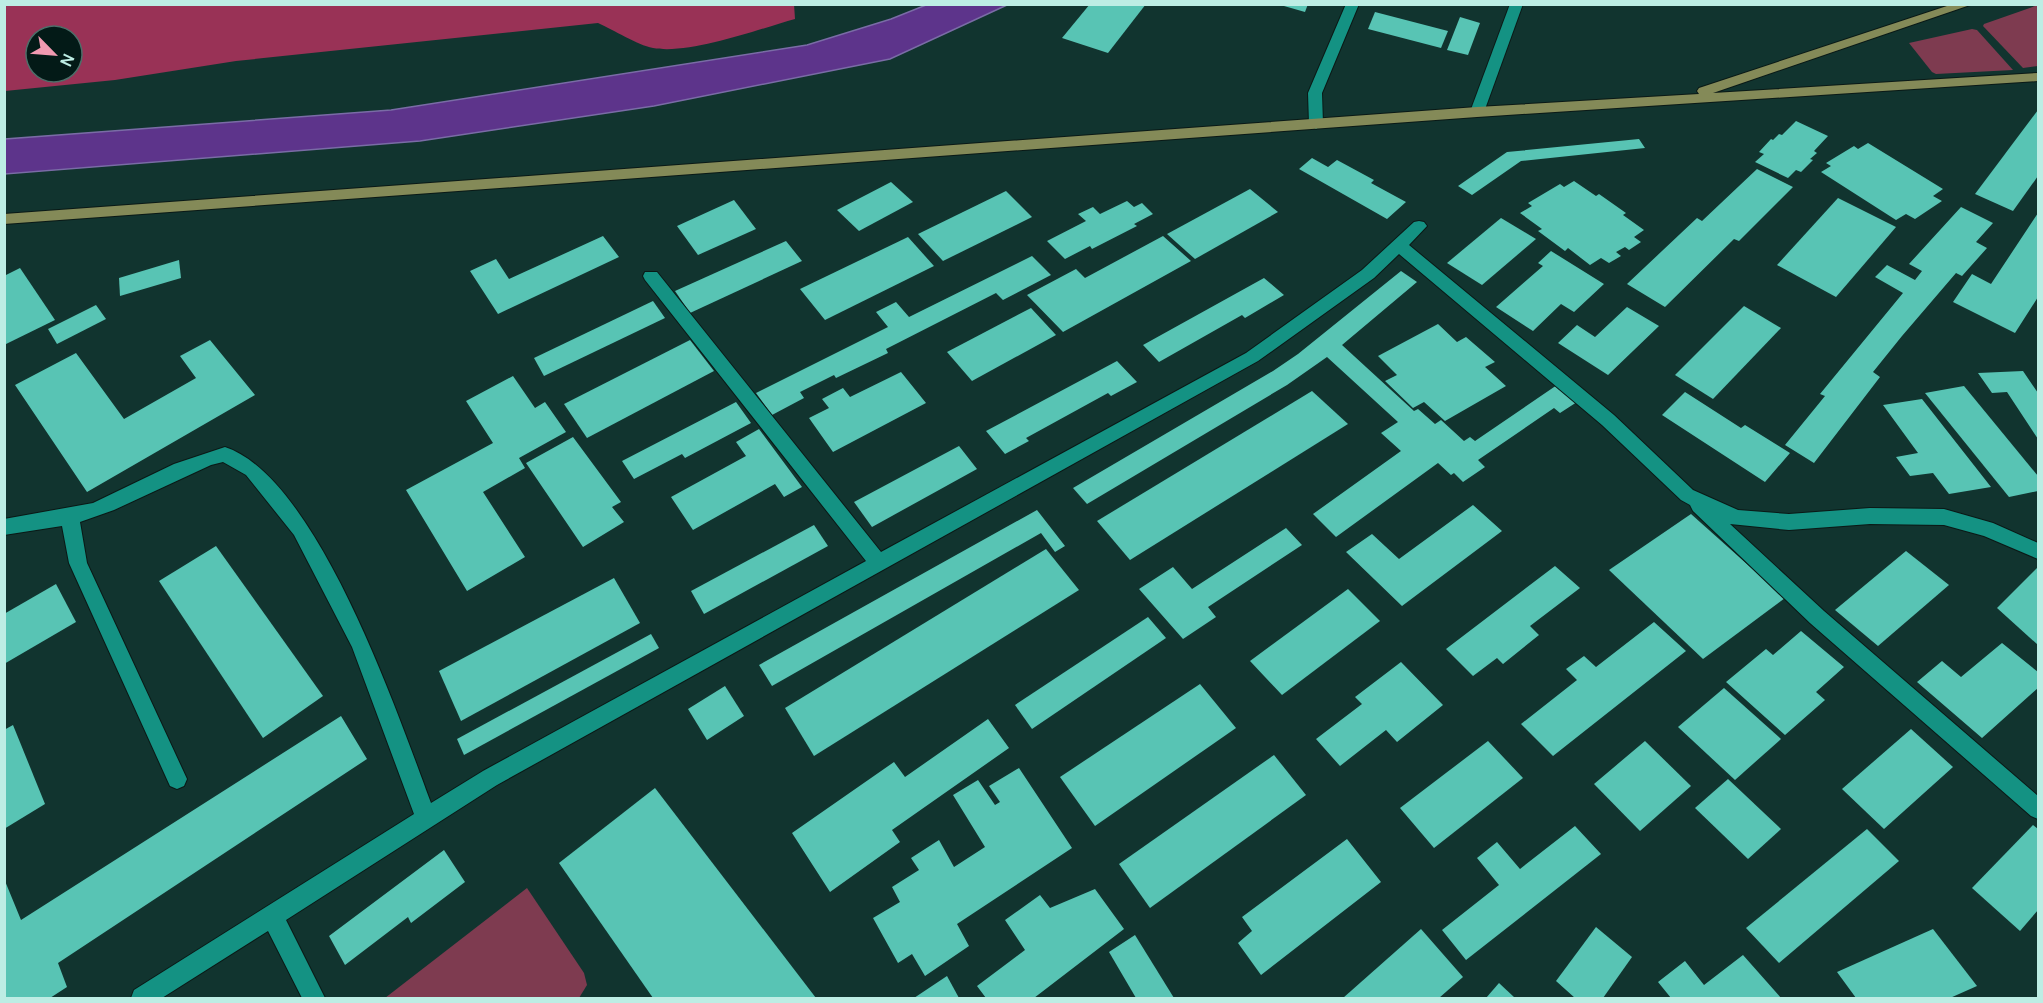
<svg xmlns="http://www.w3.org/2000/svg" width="2043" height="1003" viewBox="0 0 2043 1003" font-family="Manrope,sans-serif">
<rect width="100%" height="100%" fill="#11342f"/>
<g fill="#7e3b50">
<path d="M2038 5V66L2023 68 1983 26 1984 24Z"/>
<path d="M1972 29 1977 30 2013 70 1936 74 1932 72 1909 43Z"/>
<path d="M527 888 584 973 587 985 579 998H385Z"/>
</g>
<path fill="#993256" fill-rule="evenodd" d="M5 4H794L795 19C759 29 689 55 653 48 637 45 614 30 598 23L236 61 115 80 5 91ZM36 36H72V72H36Z"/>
<path fill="#5d348b" stroke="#7a6ca6" stroke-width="1.5" d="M926 5H1007L890 59 654 106 420 141 5 174V139L391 110 807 45 891 19Z"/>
<g fill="#58c4b4">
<path d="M1090 4H1146L1108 53 1062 38Z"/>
<path d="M1277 4H1308L1305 12Z"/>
<path d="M1375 12 1448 31 1441 48 1368 29Z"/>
<path d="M1460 17 1480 23 1468 55 1447 50Z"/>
<path d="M2038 110V176L2013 211 1975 194Z"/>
<path d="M1796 121 1828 136 1814 151 1817 153 1810 159 1813 160 1801 172 1796 170 1788 178 1755 162 1764 154 1759 152 1771 139 1773 140 1779 134 1782 135Z"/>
<path d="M1639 139 1645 148 1521 161 1472 195 1458 186 1507 152Z"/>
<path d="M1868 143 1943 189 1933 196 1942 201 1915 219 1906 214 1896 220 1821 172 1831 166 1826 163 1854 146 1858 149Z"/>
<path d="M1312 158 1328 167 1337 160 1374 180 1371 183 1406 202 1387 219 1299 169Z"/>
<path d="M1757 169 1793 187 1739 241 1734 239 1665 307 1627 284 1697 218 1702 221Z"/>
<path d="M1574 181 1596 196 1599 194 1626 213 1623 215 1644 230 1634 237 1641 242 1629 250 1625 247 1616 252 1621 256 1609 263 1601 258 1590 265 1568 248 1565 251 1538 231 1542 229 1520 213 1532 206 1528 203 1560 184 1564 187Z"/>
<path d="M891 182 913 202 859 231 837 210Z"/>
<path d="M1250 189 1278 212 1195 259 1167 234Z"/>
<path d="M1006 191 1032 217 943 261 918 234Z"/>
<path d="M1838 198 1896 227 1836 297 1777 265Z"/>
<path d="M734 200 756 229 698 255 677 226Z"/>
<path d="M1127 201 1134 207 1142 203 1153 214 1134 224 1137 226 1092 249 1090 246 1065 259 1047 241 1086 221 1078 214 1093 207 1100 214Z"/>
<path d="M1961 207 1993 223 1976 242 1987 248 1962 276 1956 273 1902 336 1873 372 1880 377 1814 463 1785 445 1825 396 1820 394 1903 293 1875 277 1887 265 1915 280 1922 271 1909 264Z"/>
<path d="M2038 213V297L2015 333 1953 302 1972 274 1991 284Z"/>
<path d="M1501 218 1536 239 1482 285 1447 263Z"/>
<path d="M603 236 619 257 498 314 470 271 496 259 509 279Z"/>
<path d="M1163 236 1191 261 1063 332 1027 295 1076 269 1085 278Z"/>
<path d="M908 237 934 266 825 320 800 289Z"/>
<path d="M786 241 802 261 690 313 675 291Z"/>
<path d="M1551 251 1604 284 1574 312 1561 304 1533 331 1496 307 1543 266 1538 263Z"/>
<path d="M1032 256 1051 275 1003 300 996 293 886 349 888 353 836 378 834 375 800 392 804 398 772 415 756 393 888 327 876 312 896 302 909 317Z"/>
<path d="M179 260 181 278 120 296 119 278Z"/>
<path d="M20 268 55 320 4 345V276Z"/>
<path d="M1401 271 1417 282 1342 345 1414 411 1418 409 1435 424 1441 420 1464 441 1470 437 1475 441 1557 385 1577 402 1560 413 1554 408 1478 460 1485 467 1463 482 1454 473 1451 475 1438 463 1336 537 1313 514 1401 451 1381 433 1398 422 1327 357 1287 385 1087 504 1073 488 1273 371 1298 354Z"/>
<path d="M1264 278 1284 295 1245 318 1242 315 1159 362 1143 345Z"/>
<path d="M653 301 665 318 544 376 534 358Z"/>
<path d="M96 305 106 319 57 344 48 329Z"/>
<path d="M1744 306 1781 328 1713 399 1675 375Z"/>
<path d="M1627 307 1659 326 1608 375 1558 343 1577 325 1595 337Z"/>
<path d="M1031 308 1056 335 972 381 947 352Z"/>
<path d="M1438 324 1457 342 1466 337 1495 362 1485 367 1506 386 1445 421 1424 402 1413 408 1385 381 1397 375 1378 356Z"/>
<path d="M210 340 255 395 87 492 15 385 76 353 124 419 196 378 180 356Z"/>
<path d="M690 340 714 371 587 438 564 404Z"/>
<path d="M1117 361 1137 382 1111 396 1108 393 1026 438 1029 441 1005 454 986 431Z"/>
<path d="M2023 371 2038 393V439L2007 392 1992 393 1978 373Z"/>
<path d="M901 372 926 403 833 452 809 418 829 408 822 399 843 388 850 397Z"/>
<path d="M513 376 535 408 545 402 566 432 519 458 525 468 483 492 525 557 467 591 406 490 493 443 466 401Z"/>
<path d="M1964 386 2038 476V491L2009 497 1925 393Z"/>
<path d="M1312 391 1348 424 1130 560 1097 521Z"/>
<path d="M1685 392 1741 428 1745 425 1790 453 1765 482 1662 415Z"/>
<path d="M1922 399 1991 487 1949 494 1933 473 1910 476 1896 457 1918 453 1883 405Z"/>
<path d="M736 402 751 423 685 458 682 454 634 479 622 461Z"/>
<path d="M759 429 802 487 784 497 775 484 693 530 671 497 746 456 736 442Z"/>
<path d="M573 437 621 502 612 507 624 522 583 547 526 463Z"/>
<path d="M959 446 977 469 872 527 854 502Z"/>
<path d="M1473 505 1502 531 1402 606 1346 552 1372 534 1399 559Z"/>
<path d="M1037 510 1065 546 1055 552 1041 533 772 686 759 665Z"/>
<path d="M1691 514 1785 598 1703 659 1609 570Z"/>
<path d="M814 525 828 546 704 614 691 591Z"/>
<path d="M1286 528 1302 545 1208 607 1216 617 1183 639 1139 589 1173 567 1192 589Z"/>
<path d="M216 546 323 696 263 738 159 581Z"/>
<path d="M1046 549 1079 590 814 756 785 708Z"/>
<path d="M1906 551 1949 585 1878 646 1835 610Z"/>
<path d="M1555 566 1580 588 1530 626 1539 635 1503 664 1497 658 1473 676 1446 649Z"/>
<path d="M2038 567V645L1997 608Z"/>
<path d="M614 578 640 623 461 721 439 671Z"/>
<path d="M56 584 76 622 4 664V614Z"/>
<path d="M1348 589 1380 621 1282 695 1250 661Z"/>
<path d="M1148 617 1166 638 1032 729 1015 705Z"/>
<path d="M1654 622 1686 651 1553 756 1521 724 1577 680 1566 669 1584 656 1596 667Z"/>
<path d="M1801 631 1844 667 1816 692 1825 700 1785 735 1726 682 1766 649 1773 655Z"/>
<path d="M651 634 659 648 464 755 457 739Z"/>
<path d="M2002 643 2038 672V688L1982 738 1917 682 1942 661 1961 677Z"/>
<path d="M1401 662 1443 705 1397 742 1386 730 1340 766 1316 739 1362 704 1355 697Z"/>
<path d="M1200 684 1236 728 1095 826 1060 777Z"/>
<path d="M725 686 744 716 707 740 688 709Z"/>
<path d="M1724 688 1781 739 1735 780 1678 727Z"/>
<path d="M341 716 367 759 58 963 67 987 50 998H5V881L21 920Z"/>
<path d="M988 719 1009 748 892 830 900 842 830 892 792 833 894 762 905 777Z"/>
<path d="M13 725 45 804 4 829V730Z"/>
<path d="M1911 729 1953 767 1884 829 1842 789Z"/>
<path d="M1488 741 1523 778 1434 848 1400 808Z"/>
<path d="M1645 741 1691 786 1640 831 1594 784Z"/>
<path d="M1274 755 1306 795 1150 908 1119 864Z"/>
<path d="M1019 768 1072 848 957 924 969 946 925 976 912 954 898 963 873 918 900 902 892 887 919 870 911 858 939 840 954 867 985 847 953 795 978 780 995 805 1000 802 989 786Z"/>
<path d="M1728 779 1781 829 1748 859 1695 808Z"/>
<path d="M655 788 816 998H653L559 863Z"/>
<path d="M2033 825 2038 829V910L2020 931 1972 888Z"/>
<path d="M1575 826 1601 854 1466 960 1442 930 1499 885 1477 858 1497 842 1520 869Z"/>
<path d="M1867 829 1899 861 1779 963 1746 928Z"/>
<path d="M1347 839 1381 882 1261 975 1238 943 1252 931 1242 917Z"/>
<path d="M444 850 465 882 411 923 408 917 345 965 329 936Z"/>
<path d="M1095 889 1124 929 1034 998H986L977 986 1025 950 1005 920 1040 895 1050 908Z"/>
<path d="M1596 927 1632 957 1603 998H1575L1556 981Z"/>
<path d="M1421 929 1463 977 1439 998H1343Z"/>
<path d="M1933 929 1977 986 1950 998H1856L1837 972Z"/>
<path d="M1135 935 1174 998H1136L1109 952Z"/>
<path d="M1743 955 1781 998H1671L1658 982 1685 961 1704 985Z"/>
<path d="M947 976 959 998H914Z"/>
<path d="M1499 983 1515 998H1486Z"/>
</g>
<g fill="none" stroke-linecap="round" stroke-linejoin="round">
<defs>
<g id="minor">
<path d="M1346 4H1359L1322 93 1323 124 1316 129 1309 124 1308 93Z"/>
<path d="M1510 4H1523L1484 112 1482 115H1472L1470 112Z"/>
<path d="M1419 221 1424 222 1427 226 1409 245 1614 415 1693 490 1738 510 1789 514 1870 508 1944 509 1993 523 2038 543V559L1984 536 1944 525 1870 524 1789 530 1730 524 1824 611 2038 796V819L2031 816 1810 623 1693 511 1690 505 1681 500 1602 425 1399 254 1374 278 1258 361 497 785 286 920 325 998H302L268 931 162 998H131L134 990 414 814 352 647 294 535 246 475 223 462 211 465 114 510 80 522 87 563 187 779 184 786 177 789 170 786 69 563 62 526 4 535V519L93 503 174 464 225 447C318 478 398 715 431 803L483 771 866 561 645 280 643 276 645 272H657L881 552 1246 353 1362 270 1414 222Z"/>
</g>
<path id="major" d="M1953 4H1973L1713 93 2038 73V81L1477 117 4 224V214L1477 107 1699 94 1697 91 1699 88Z"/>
</defs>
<use href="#minor" stroke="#0a1916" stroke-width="2"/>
<use href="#major" stroke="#0a1916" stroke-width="2"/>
<use href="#minor" fill="#149283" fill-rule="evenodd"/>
<use href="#major" fill="#848a58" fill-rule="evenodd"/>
</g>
<rect width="2043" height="1003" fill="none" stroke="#bdede4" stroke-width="12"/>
<g transform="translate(54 54) rotate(115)"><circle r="28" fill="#031a17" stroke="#4d6e69" stroke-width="1.5"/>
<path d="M0-4.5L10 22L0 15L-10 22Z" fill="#f19ab1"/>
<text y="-9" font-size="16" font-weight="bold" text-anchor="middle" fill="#bdede4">N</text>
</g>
</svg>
